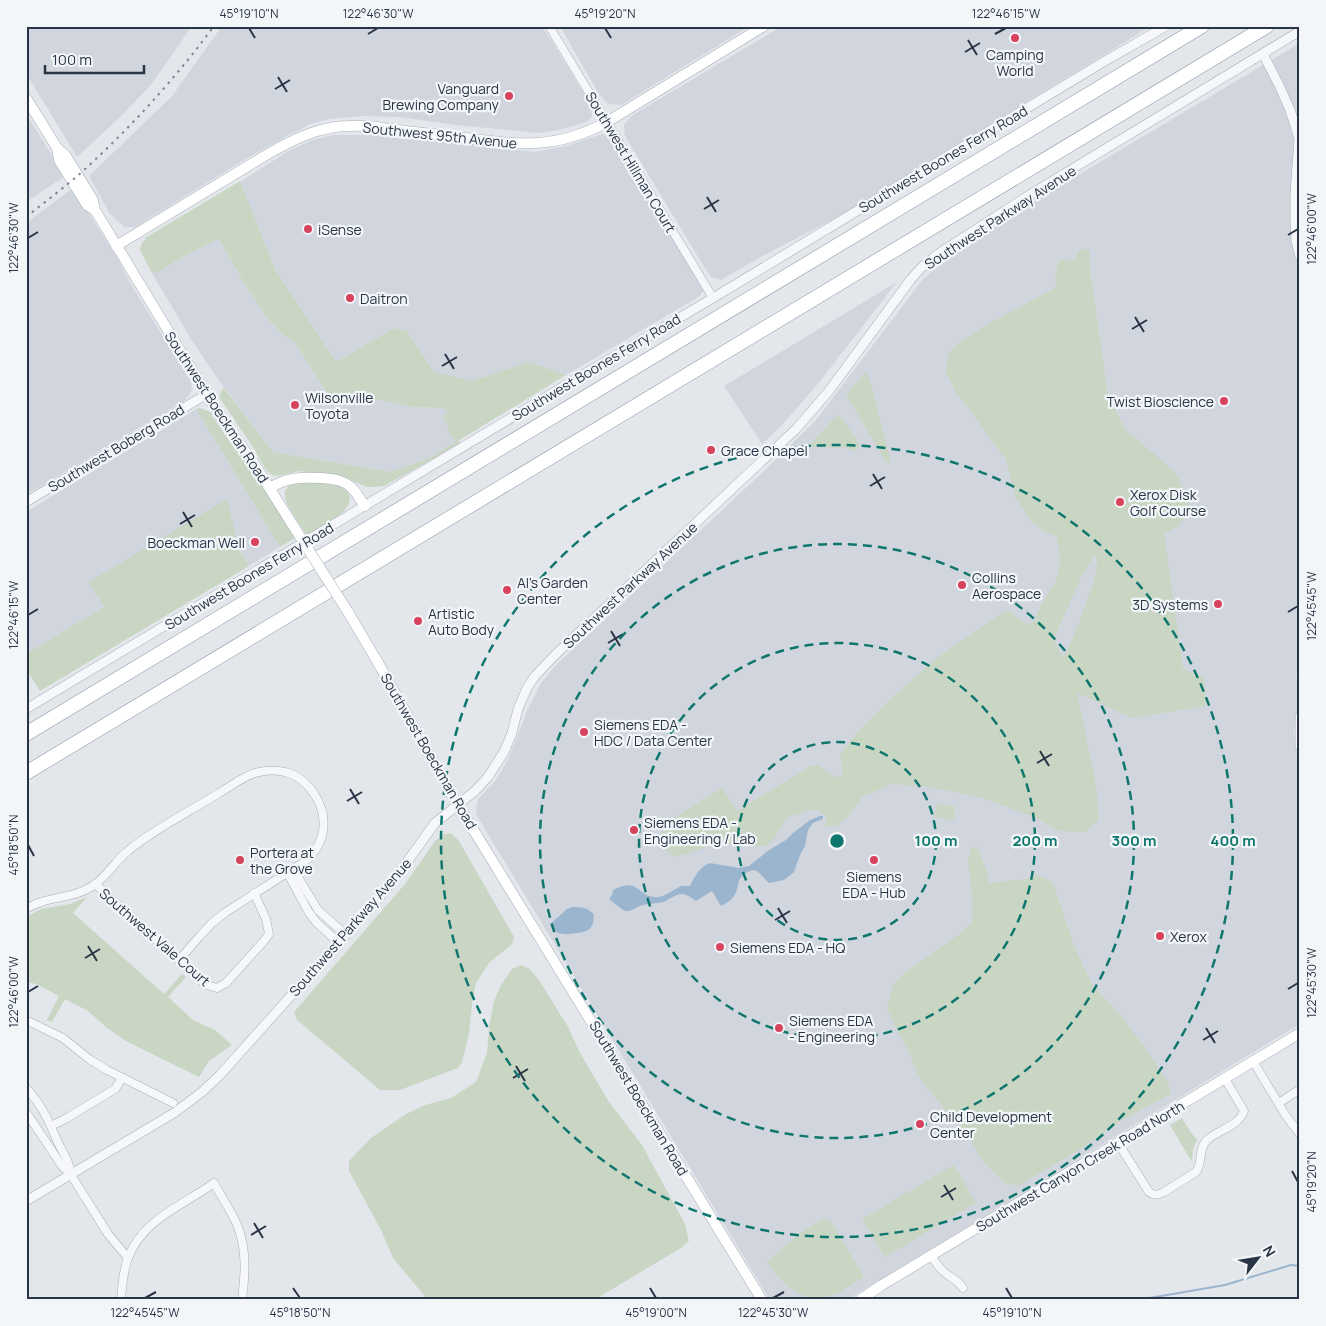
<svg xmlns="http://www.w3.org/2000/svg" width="1326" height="1326" viewBox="0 0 1326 1326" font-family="Manrope,sans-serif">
<rect width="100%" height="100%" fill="#e3e7ec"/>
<g fill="#d1d6de">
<path d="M26 26H192L150 86 119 118 77 157 26 73Z"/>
<path d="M222 26H542L591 105 592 116 587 122 558 130 539 133 456 125 398 117 363 116 329 119 311 124 289 135 254 154 135 227H124L110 214 89 176 172 96Z"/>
<path d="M560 26H750L621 105 608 104 599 94Z"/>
<path d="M782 26H1151L847 212 757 259 721 280 711 277 706 270 625 136 624 125 631 116Z"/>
<path d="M1300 43V673L1296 675 1300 699V712L1294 728 1298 765 1300 768V1024L847 1300H770L477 816 476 808 478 799 496 780 506 763 516 740 527 711 541 683 554 667 763 472 816 420 923 279 952 256 1026 206Z"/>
<path d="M26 114 65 176 26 202Z"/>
<path d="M602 134 609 136 616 144 703 285V291L700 296 566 375 529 362 472 381 434 372 407 331 394 328 336 362 275 269 240 182 290 150 313 140 333 135H373L404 137 535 152 566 146Z"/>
<path d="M73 188 119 261 130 283 191 382 192 390 189 395 184 401 26 495V223Z"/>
<path d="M219 239 244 283 267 318 283 335 293 340 327 393 350 404 381 400 411 407 443 408 449 411 458 441 429 458 391 472 273 452 215 375 191 339 152 273 162 270 186 255Z"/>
<path d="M897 282 817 385 781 426 762 444 724 386Z"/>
<path d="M196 409 280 547 249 566 239 550 236 540 90 582 104 607 27 654 26 512Z"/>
</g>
<g fill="#c9d6c4" fill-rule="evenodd">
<path d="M240 181 275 269 336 362 394 328 407 331 434 372 472 381 529 362 566 375 458 441 462 443 384 486 374 487H367L338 475 306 472 299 471 278 476 272 475 266 470 253 447 219 397 221 391 224 388 273 452 391 472 429 458 457 441 451 437 443 415 449 411 443 408 411 407 381 400 350 404 327 393 293 340 283 335 267 318 244 283 219 239 186 255 162 270 152 273 140 250 142 242 146 240 145 238Z"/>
<path d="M1085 248 1090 252 1089 262 1108 396 1125 429 1175 472 1189 498V506L1181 524 1170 531 1164 532 1183 669 1204 677 1206 706 1132 718 1077 693 1096 784 1099 820 1085 832 1060 831 1036 818 983 798 929 787 892 784 862 797 849 815 837 826 825 827 827 820C819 805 812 809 798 814 795 815 790 816 788 818 779 826 776 844 763 846 749 849 736 841 721 843 705 846 690 854 674 857L665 849 660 836 666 823 722 788 737 811 811 766 819 765 834 778 841 775 843 771 840 755 855 735 879 710 934 660 1003 612 1009 611 1028 625 1035 621 1041 604 1056 582 1060 564 1059 548 1056 536 1047 533 1031 522 1016 498 1006 460 970 410 957 394 946 373 948 354 959 342 992 322 1057 287 1055 275 1059 260 1075 261 1078 251ZM1096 553 1097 568 1093 584 1078 625 1064 658 1055 643 1054 639 1081 577Z"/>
<path d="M866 372 871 384 891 462H886L846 394Z"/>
<path d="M200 408 210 412 230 442 248 464 295 538 280 547 196 409Z"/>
<path d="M837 415 843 420 860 445 854 452 848 448 808 447Z"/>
<path d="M306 481C315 482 325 482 334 484 339 485 344 488 347 492 361 509 319 528 307 536 302 527 285 505 285 496 284 491 287 488 290 485 295 482 301 482 306 481Z"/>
<path d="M227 499 239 550 249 566 40 691 26 669V654L104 607 89 582Z"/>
<path d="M938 803 956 807 953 821 934 816Z"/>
<path d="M451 833 459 841 514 937 512 944 489 963 476 983 472 1003 469 1034 462 1062 458 1068 400 1090H380L297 1020 294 1012 405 884 435 841 444 834Z"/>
<path d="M977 847 987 871 989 883 1026 879 1036 874 1053 882 1075 948 1093 986 1123 1018 1150 1055 1169 1085 1171 1094 1122 1120 1082 1148 1040 1173 1017 1186 1005 1183 982 1160 971 1141 929 1090 918 1075 909 1052 892 1020 887 1008 893 985 903 974 961 933 972 923V895L968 861 971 848Z"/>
<path d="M87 897 73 913 164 994 182 974 186 977 168 997 193 1020 215 1030 232 1045 209 1061 199 1077 126 1041 107 1028 88 1011 65 999 52 1022 47 1020 59 996 36 984 26 982V917L41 909 70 904Z"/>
<path d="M521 965 530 969 539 980 568 1027 580 1053 609 1102 642 1145 685 1224 689 1241 681 1248 594 1300H428L393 1258 381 1230 349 1171V1161L371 1138 406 1114 425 1105 451 1098 476 1082 487 1053 489 1027 494 1001 501 985 512 969Z"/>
<path d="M1182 1118 1190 1131 1197 1140 1193 1149 1192 1162 1170 1125Z"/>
<path d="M954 1165 976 1203 885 1257 862 1219Z"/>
<path d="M824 1219 830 1220 864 1277C853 1283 842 1292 830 1296 827 1298 823 1297 819 1298 795 1298 780 1279 767 1262L801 1232Z"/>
</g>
<g fill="#9cb5ce">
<path d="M820 816H823V819L813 823 808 830 805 846 800 855 794 872 784 880 769 883C765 880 762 875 758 872 755 870 754 870 750 871 734 878 741 886 734 896 731 901 726 903 721 906L712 891 696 901C686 894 682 891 671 898 666 900 668 900 664 902 656 904 647 903 640 906 635 908 630 912 625 911 623 910 611 901 609 899L612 895 613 890C640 876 636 897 657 897 666 897 673 889 682 886 685 886 687 886 690 886 695 876 699 867 710 863L739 868 749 866 769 850 786 840 793 833 810 820Z"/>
<path d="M572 907C582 907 588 907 594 915 593 919 594 924 591 927 588 932 582 932 577 933 567 935 553 936 550 924L567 909Z"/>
</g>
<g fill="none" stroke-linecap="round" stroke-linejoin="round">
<path stroke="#9cb5ce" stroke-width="2" d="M1138 1300 1225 1285 1291 1265 1300 1266"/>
<defs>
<g id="minor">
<path d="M549 26 713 298"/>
<path d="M293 869 318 910 346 935"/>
<path d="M287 872 308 911 317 923 339 943"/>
<path d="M95 884 202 981 207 985 217 988 226 983 264 941 269 934 266 919 254 893"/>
<path d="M26 909C47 895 73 900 94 885 107 876 116 860 129 850 156 828 189 812 219 793 230 787 246 774 259 772 268 770 276 770 285 772 309 778 327 806 323 831 321 843 314 854 304 862L226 912 212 923 199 937 179 960"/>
<path d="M26 1020 63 1038 89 1059 107 1070 173 1103"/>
<path d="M1253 1061 1286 1116 1300 1134"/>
<path d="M26 1088C41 1104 48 1119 56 1138 62 1153 69 1158 71 1175"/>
<path d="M1279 1103 1300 1089"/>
<path d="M26 1112 62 1166 71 1175 108 1234 128 1258"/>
<path d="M51 1126 67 1118 115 1089 122 1078"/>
<path d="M1118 1143 1149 1192C1154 1196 1158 1195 1164 1192L1196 1172C1203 1163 1198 1148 1207 1140 1218 1130 1239 1126 1244 1111L1225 1079"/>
<path d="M931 1256C935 1261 939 1268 944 1272 952 1279 956 1278 963 1288"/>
<path d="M121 1300C122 1286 123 1271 128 1258 143 1219 182 1206 214 1183 222 1198 232 1212 238 1227 247 1251 245 1275 242 1300"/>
</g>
<g id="tertiary">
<path d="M1263 54 1279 85 1290 110 1299 138 1295 194V220L1296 241 1300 256"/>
<path d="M26 502 207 394"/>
<path d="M26 709 586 373 713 298 1100 64 1166 26"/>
<path d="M1300 717V746"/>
<path d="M26 1201 174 1113 202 1092 220 1075 382 894 399 873 435 823 475 791 488 777 504 752 512 733 518 709 527 688 535 676 555 655 796 429 829 391 911 279 922 267 938 254 1031 194 1300 31"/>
</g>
<g id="secondary">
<path d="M26 98 57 148 66 156 93 200 95 210 101 220 212 403 227 426 255 465 292 524"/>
<path d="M57 148 59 160 87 205 95 210"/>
<path d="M116 246 266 155C292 140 319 126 349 126 359 125 368 126 377 127 400 131 425 133 449 136 510 143 550 153 607 122L764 26"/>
<path d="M270 488C287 477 302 477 322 478 330 479 338 479 345 483 354 487 359 498 365 506"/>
<path d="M348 612 377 661 452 795 762 1300"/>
<path d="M860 1300 882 1285 1300 1033"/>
</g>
<g id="motorway">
<path d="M26 734 1202 26"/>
<path d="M26 773 1267 26"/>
</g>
</defs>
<use href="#minor" stroke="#a7aeb7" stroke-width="9"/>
<use href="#tertiary" stroke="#a7aeb7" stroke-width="10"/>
<use href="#secondary" stroke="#a7aeb7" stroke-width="11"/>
<use href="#motorway" stroke="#8994a4" stroke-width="15"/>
<use href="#minor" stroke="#f6f7fa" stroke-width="8"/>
<use href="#tertiary" stroke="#f6f7fa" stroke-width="9"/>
<use href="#secondary" stroke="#fff" stroke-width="10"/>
<use href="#motorway" stroke="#fff" stroke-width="14"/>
<path stroke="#7b8697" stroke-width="2" stroke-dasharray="2.5 5" stroke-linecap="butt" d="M26 217C45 202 65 187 83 171 131 127 175 79 214 26"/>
<defs>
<path id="secondary-bridge" d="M292 524 348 612"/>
</defs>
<use href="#secondary-bridge" stroke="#a7aeb7" stroke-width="11" stroke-linecap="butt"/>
<use href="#secondary-bridge" stroke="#fff" stroke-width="10"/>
</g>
<path fill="none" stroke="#293446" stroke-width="2" d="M249 28 255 38M605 28 611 38M368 34 378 28M995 34 1006 28M968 40 977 55M965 52 980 43M278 77 287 92M275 89 290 80M707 197 716 212M704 209 719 200M1288 235 1298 229M28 238 38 232M1135 317 1144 332M1132 329 1147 320M445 354 454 369M442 366 457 357M873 474 882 489M870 486 885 477M183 512 192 527M180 524 195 515M1288 612 1298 606M28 615 38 609M611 631 620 646M608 643 623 634M1040 751 1049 766M1037 763 1052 754M350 789 359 804M347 801 362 792M28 845 34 856M778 908 787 923M775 920 790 911M88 946 97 961M85 958 100 949M1288 989 1298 983M28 992 38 986M1206 1028 1215 1043M1203 1040 1218 1031M516 1066 525 1081M513 1078 528 1069M1292 1171 1298 1182M944 1185 953 1200M941 1197 956 1188M254 1223 263 1238M251 1235 266 1226M293 1288 300 1298M650 1288 656 1298M1006 1288 1012 1298M145 1298 156 1292M773 1298 784 1292"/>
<g fill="none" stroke="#0f766e" stroke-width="2.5" stroke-dasharray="9 6">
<circle cx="837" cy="841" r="99"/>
<circle cx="837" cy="841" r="198"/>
<circle cx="837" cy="841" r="297"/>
<circle cx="837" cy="841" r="396"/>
</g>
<g fill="#d7425c" stroke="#f3f6f9" stroke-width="2">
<circle cx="1015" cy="38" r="5"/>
<circle cx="509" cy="96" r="5"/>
<circle cx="308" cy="229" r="5"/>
<circle cx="350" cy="298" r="5"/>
<circle cx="1224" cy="401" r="5"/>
<circle cx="295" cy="405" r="5"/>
<circle cx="711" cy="450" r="5"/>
<circle cx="1120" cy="502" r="5"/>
<circle cx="255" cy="542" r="5"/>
<circle cx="962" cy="585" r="5"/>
<circle cx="507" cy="590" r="5"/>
<circle cx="1218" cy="604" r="5"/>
<circle cx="418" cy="621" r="5"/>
<circle cx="584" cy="732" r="5"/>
<circle cx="634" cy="830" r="5"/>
<circle cx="240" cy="860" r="5"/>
<circle cx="874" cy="860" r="5"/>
<circle cx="1160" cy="936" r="5"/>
<circle cx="720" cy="947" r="5"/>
<circle cx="779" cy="1028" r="5"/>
<circle cx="920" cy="1124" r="5"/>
</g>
<g text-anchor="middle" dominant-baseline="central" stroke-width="4.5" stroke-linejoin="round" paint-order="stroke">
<g font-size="14" fill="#293446" stroke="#f3f6f9" text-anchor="start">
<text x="1015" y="54" text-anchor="middle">Camping<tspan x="1015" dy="16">World</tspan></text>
<text x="499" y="88" text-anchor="end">Vanguard<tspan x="499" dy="16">Brewing Company</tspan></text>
<text x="318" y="229">iSense</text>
<text x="360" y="298">Daitron</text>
<text x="305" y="397">Wilsonville<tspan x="305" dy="16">Toyota</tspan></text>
<text x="1214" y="401" text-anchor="end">Twist Bioscience</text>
<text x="721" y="450">Grace Chapel</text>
<text x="1130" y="494">Xerox Disk<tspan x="1130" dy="16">Golf Course</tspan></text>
<text x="245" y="542" text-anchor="end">Boeckman Well</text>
<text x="972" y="577">Collins<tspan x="972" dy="16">Aerospace</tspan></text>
<text x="517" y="582">Al's Garden<tspan x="517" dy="16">Center</tspan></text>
<text x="1208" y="604" text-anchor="end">3D Systems</text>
<text x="428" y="613">Artistic<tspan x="428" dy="16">Auto Body</tspan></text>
<text x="594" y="724">Siemens EDA -<tspan x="594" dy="16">HDC / Data Center</tspan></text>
<text x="644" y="822">Siemens EDA -<tspan x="644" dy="16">Engineering / Lab</tspan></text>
<text x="250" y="852">Portera at<tspan x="250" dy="16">the Grove</tspan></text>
<text x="874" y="876" text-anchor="middle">Siemens<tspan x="874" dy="16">EDA - Hub</tspan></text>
<text x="1170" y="936">Xerox</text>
<text x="730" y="947">Siemens EDA - HQ</text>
<text x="789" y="1020">Siemens EDA<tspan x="789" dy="16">- Engineering</tspan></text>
<text x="930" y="1116">Child Development<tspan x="930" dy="16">Center</tspan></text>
</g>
<g font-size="14" fill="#293446" stroke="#f3f6f9">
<text transform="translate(440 135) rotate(6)">Southwest 95th Avenue</text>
<text transform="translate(943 159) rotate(-31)">Southwest Boones Ferry Road</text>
<text transform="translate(631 162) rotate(59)">Southwest Hillman Court</text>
<text transform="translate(1000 217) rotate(-33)">Southwest Parkway Avenue</text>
<text transform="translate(596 367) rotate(-31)">Southwest Boones Ferry Road</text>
<text transform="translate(217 407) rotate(57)">Southwest Boeckman Road</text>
<text transform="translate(116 448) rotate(-31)">Southwest Boberg Road</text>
<text transform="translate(249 576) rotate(-31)">Southwest Boones Ferry Road</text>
<text transform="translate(630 585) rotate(-43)">Southwest Parkway Avenue</text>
<text transform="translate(429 751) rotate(60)">Southwest Boeckman Road</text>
<text transform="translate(350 927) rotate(-49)">Southwest Parkway Avenue</text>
<text transform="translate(155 937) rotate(41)">Southwest Vale Court</text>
<text transform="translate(639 1098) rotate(59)">Southwest Boeckman Road</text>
<text transform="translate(1080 1166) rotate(-31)">Southwest Canyon Creek Road North</text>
</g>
</g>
<circle cx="837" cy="841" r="8" fill="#0f766e" stroke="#f3f6f9" stroke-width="2.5"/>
<g font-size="15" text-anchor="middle" font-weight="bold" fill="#0f766e" stroke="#f3f6f9" stroke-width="4.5" stroke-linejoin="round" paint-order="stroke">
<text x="936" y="846">100 m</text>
<text x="1035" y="846">200 m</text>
<text x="1134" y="846">300 m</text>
<text x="1233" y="846">400 m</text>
</g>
<rect width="1326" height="1326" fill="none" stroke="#f3f6f9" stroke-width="55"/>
<g transform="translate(1258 1258) rotate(59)" stroke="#f3f6f9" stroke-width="4" paint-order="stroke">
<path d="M0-4L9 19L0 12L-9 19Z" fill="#293446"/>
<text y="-8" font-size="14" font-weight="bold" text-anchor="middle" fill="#293446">N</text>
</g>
<path d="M45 65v8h99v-8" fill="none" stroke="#293446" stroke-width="2.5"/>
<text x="52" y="65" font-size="15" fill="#293446" stroke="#f3f6f9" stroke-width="4" paint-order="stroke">100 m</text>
<rect x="28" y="28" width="1270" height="1270" fill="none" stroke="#293446" stroke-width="2"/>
<g font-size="12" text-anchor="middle" fill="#293446">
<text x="249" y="18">45°19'10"N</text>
<text x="378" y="18">122°46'30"W</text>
<text x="605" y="18">45°19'20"N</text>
<text x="1006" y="18">122°46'15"W</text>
<text transform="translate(1312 229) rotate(-90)" y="4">122°46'00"W</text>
<text transform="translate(14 238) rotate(-90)" y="4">122°46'30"W</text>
<text transform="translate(1312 606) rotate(-90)" y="4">122°45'45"W</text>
<text transform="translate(14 615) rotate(-90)" y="4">122°46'15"W</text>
<text transform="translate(14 845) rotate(-90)" y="4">45°18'50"N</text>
<text transform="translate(1312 983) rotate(-90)" y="4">122°45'30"W</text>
<text transform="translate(14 992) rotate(-90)" y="4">122°46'00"W</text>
<text transform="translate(1312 1182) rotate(-90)" y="4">45°19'20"N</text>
<text x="145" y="1317">122°45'45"W</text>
<text x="300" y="1317">45°18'50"N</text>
<text x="656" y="1317">45°19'00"N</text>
<text x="773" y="1317">122°45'30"W</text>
<text x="1012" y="1317">45°19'10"N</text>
</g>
</svg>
